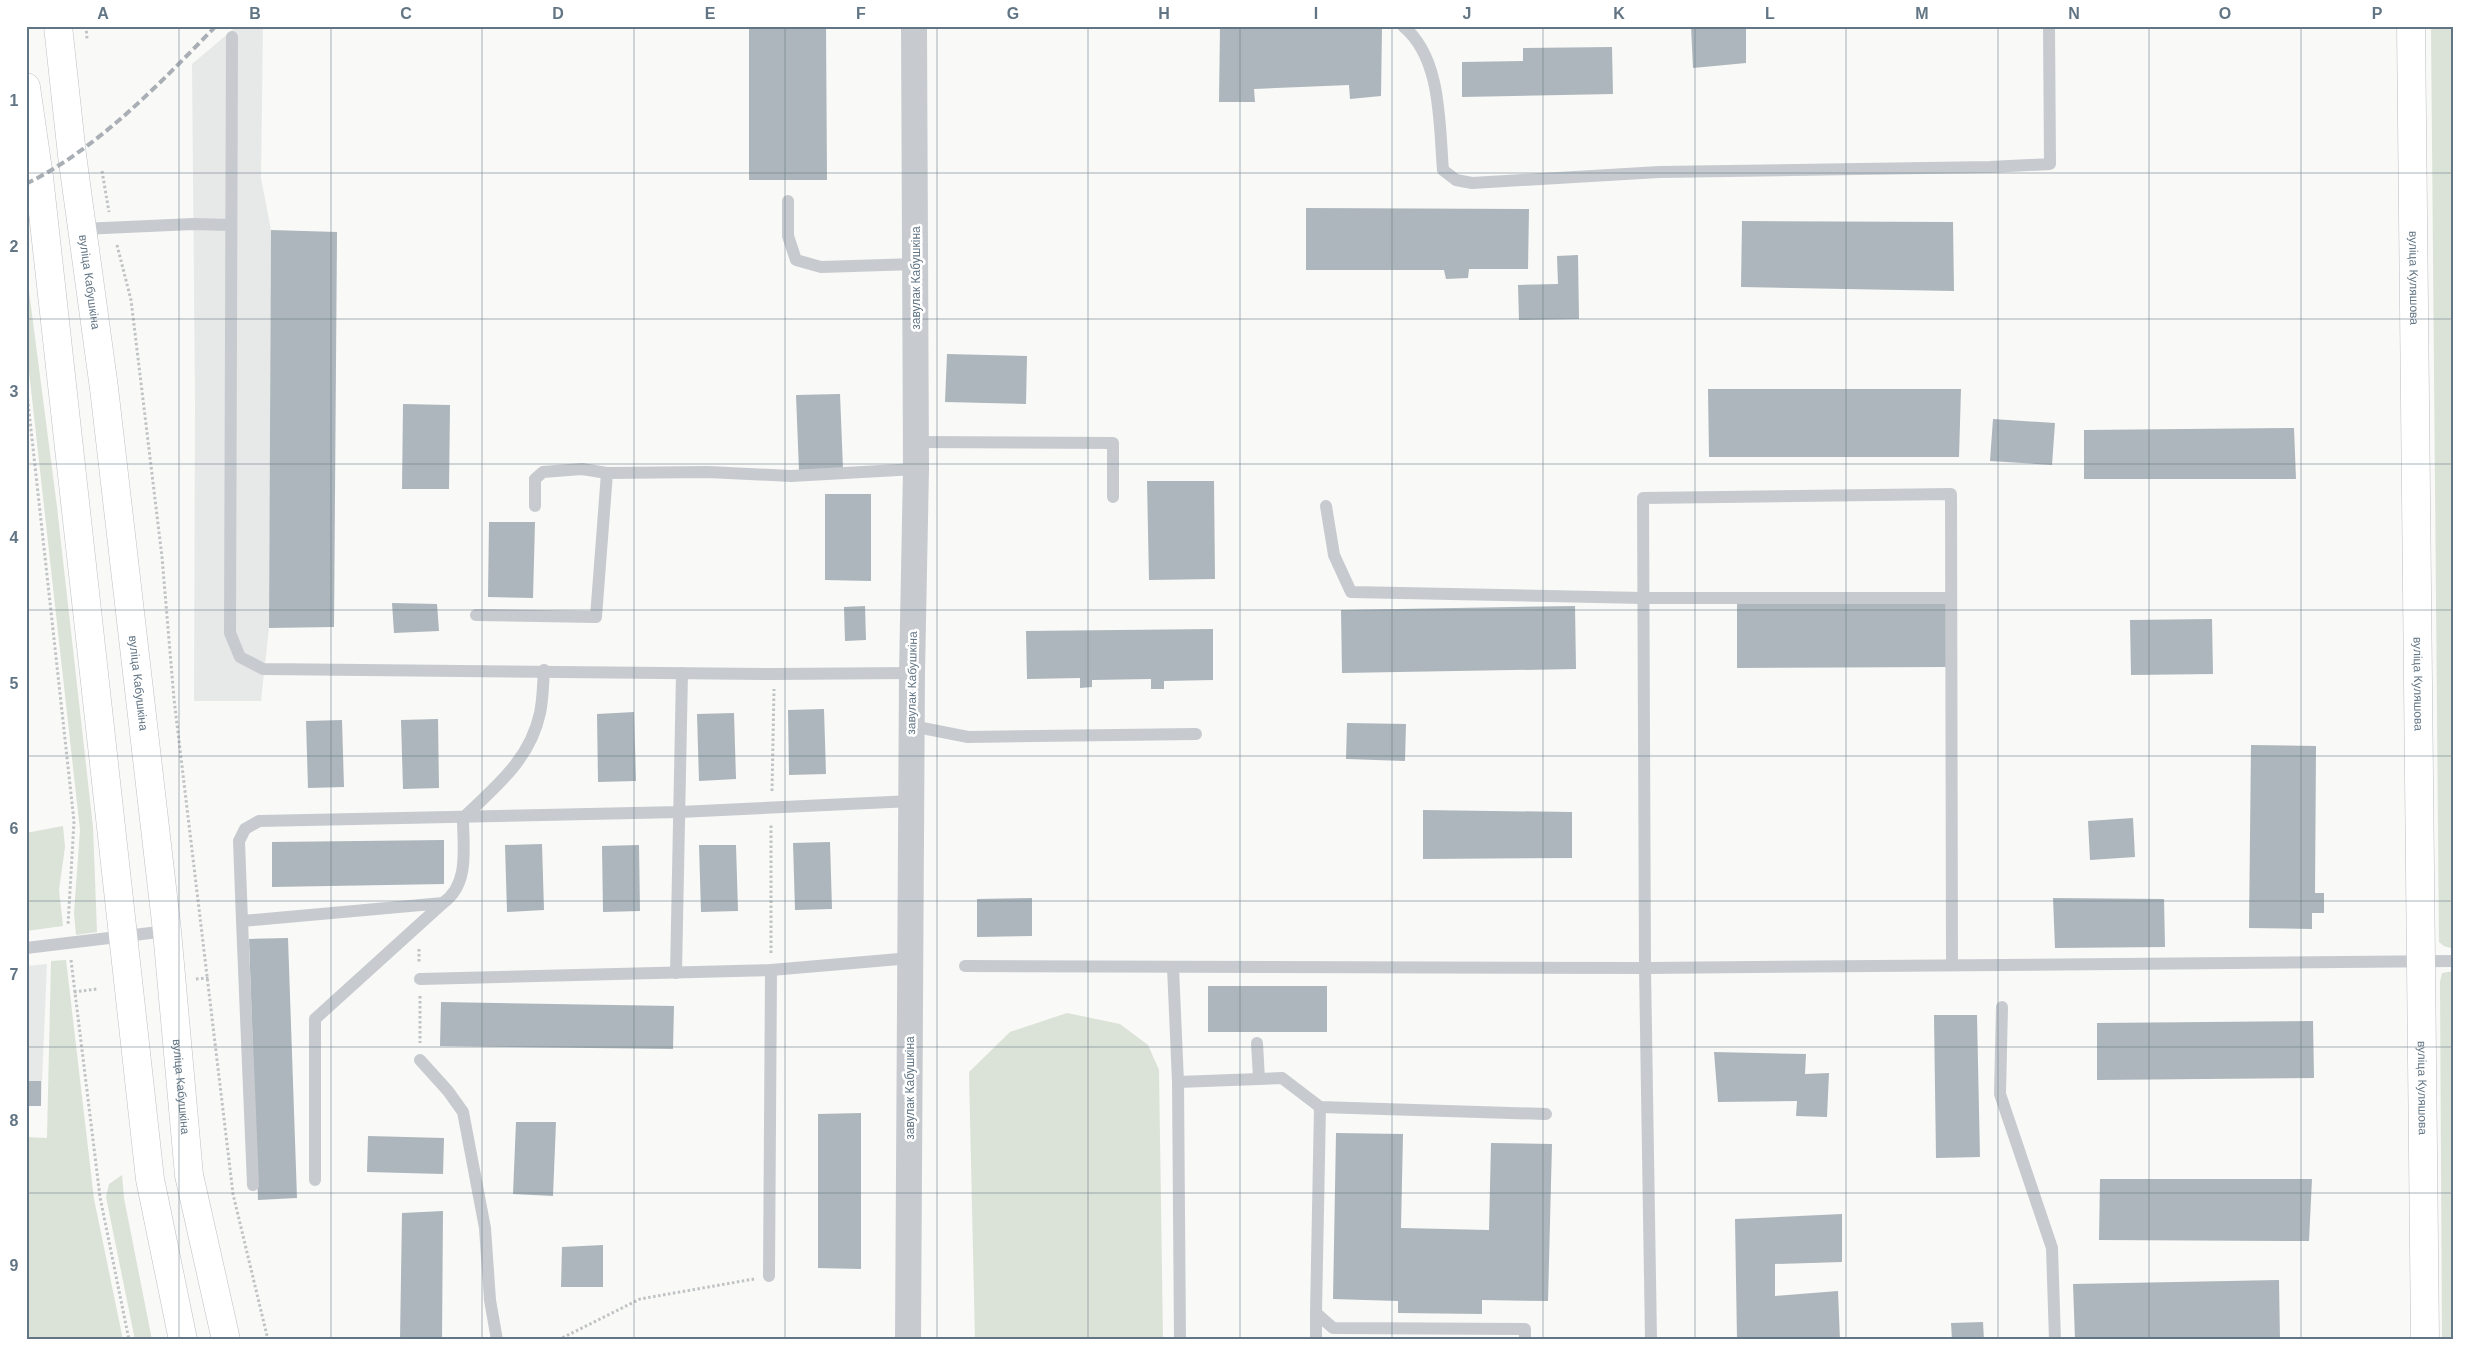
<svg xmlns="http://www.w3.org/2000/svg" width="2480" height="1366" viewBox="0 0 2480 1366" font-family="Helvetica,sans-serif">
<rect width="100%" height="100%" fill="#f9f9f7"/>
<g fill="#e7e8e8">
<path d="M237 26H263L261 178 271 230 269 628 261 701H194L195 402 192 64Z"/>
<path d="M47 964 41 1106H26V966Z"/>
</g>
<g fill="#dbe2d7">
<path d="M2431 26H2454V949L2444 946 2439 942Z"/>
<path d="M26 268 57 507 93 827 97 932 76 935 74 913 80 830 26 344Z"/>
<path d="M63 826 65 847 59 890 63 926 26 931V833Z"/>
<path d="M66 960 94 1199 123 1340H26V1137L47 1138 51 961Z"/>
<path d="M2454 971V1340H2442L2440 982 2442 973Z"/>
<path d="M1067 1013 1120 1024 1148 1045 1159 1070 1163 1340H975L969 1072 1010 1032Z"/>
<path d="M122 1175 124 1198 152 1340H135L106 1197 109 1184Z"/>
</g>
<g fill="#adb6bc">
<path d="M749 26H826L827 180H749Z"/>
<path d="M1220 26 1382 28 1381 96 1350 99 1349 85 1254 89 1255 102H1219Z"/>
<path d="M1691 26H1746V63L1693 68Z"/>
<path d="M1612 47 1613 94 1462 97V62L1523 61V48Z"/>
<path d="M1306 208 1529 209 1528 269H1469L1468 278 1446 279 1444 270H1306Z"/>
<path d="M1742 221 1953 222 1954 291 1741 287Z"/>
<path d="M271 230 337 232 334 627 269 628Z"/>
<path d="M1578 255 1579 319 1519 320 1518 285 1558 284 1557 256Z"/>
<path d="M947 354 1027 356 1026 404 945 402Z"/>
<path d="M1708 389H1961L1959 457H1709Z"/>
<path d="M840 394 843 469 799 471 796 395Z"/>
<path d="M403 404 450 405 449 489H402Z"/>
<path d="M1993 419 2055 423 2052 465 1990 461Z"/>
<path d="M2294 428 2296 479H2084V430Z"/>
<path d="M1147 481H1214L1215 579 1149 580Z"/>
<path d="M825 494H871V581L825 580Z"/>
<path d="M489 522H535L533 598 488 597Z"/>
<path d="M1948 601V667L1737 668V602Z"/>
<path d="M392 603 437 604 439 631 394 633Z"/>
<path d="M865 606 866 640 845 641 844 607Z"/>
<path d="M1575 606 1576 669 1342 673 1341 610Z"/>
<path d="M2212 619 2213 674 2131 675 2130 620Z"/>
<path d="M1213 629V680L1164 681V689H1151V679L1092 680V687L1080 688V678L1027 679 1026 631Z"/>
<path d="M824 709 826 774 789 775 788 710Z"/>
<path d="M634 712 636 781 598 782 597 714Z"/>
<path d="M734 713 736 779 699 781 697 714Z"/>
<path d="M438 719 439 788 403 789 401 720Z"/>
<path d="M342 720 344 787 308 788 306 721Z"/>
<path d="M1347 723 1406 724 1405 761 1346 759Z"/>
<path d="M2251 745 2316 746 2315 893H2324V913H2312V929L2249 928Z"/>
<path d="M1423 810 1572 812V858L1423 859Z"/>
<path d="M2133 818 2135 857 2090 860 2088 821Z"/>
<path d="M444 840V884L272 887V842Z"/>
<path d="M830 842 832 909 795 910 793 843Z"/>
<path d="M542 844 544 910 507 912 505 845Z"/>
<path d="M639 845 640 911 603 912 602 846Z"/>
<path d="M699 845H736L738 911 701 912Z"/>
<path d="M1032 898V936L977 937V899Z"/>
<path d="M2053 898 2164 899 2165 947 2055 948Z"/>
<path d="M288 938 297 1198 258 1200 249 939Z"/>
<rect x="1208" y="986" width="119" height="46"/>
<path d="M441 1002 674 1006 673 1049 440 1046Z"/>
<path d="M1934 1015H1977L1980 1157 1936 1158Z"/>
<path d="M2313 1021 2314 1078 2097 1080V1023Z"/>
<path d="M1714 1052 1806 1054 1805 1074 1829 1073 1827 1117 1796 1116 1797 1101 1718 1102Z"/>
<rect x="26" y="1081" width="15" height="25"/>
<path d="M861 1113V1269L818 1268V1114Z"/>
<path d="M516 1122H556L553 1196 513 1194Z"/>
<path d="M1336 1133 1403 1134 1401 1228 1489 1230 1491 1143 1552 1144 1548 1301 1482 1300V1314L1398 1313V1301L1333 1299Z"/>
<path d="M368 1136 444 1138 443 1174 367 1172Z"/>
<path d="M2100 1179H2312L2309 1241 2099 1240Z"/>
<path d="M443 1211 442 1340H400L402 1213Z"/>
<path d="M1842 1214V1262L1775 1264V1296L1838 1291 1840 1340H1737L1735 1219Z"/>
<path d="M603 1245V1287H561L562 1247Z"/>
<path d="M2279 1280 2280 1340H2075L2073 1284Z"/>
<path d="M1983 1322 1984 1340H1952L1951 1323Z"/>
</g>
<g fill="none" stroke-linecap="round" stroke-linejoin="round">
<defs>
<g id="secondary">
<path id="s1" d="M2411 26 2425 1340"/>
</g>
<g id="primary">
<path id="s2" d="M58 26 72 155 104 388 167 931 189 1175 226 1340"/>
<path d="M26 87 39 177 150 1179 183 1340"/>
</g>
</defs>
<use href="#secondary" stroke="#b9bfc3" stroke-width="29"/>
<use href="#primary" stroke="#bcc0c4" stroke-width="29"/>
<g stroke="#c0c3c5" stroke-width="3" stroke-dasharray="2.5 2.5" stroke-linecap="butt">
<path d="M86 26 87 39"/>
<path d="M102 171 109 212"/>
<path d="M117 245 131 300 162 557 174 699 233 1194 268 1340"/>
<path d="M26 384 74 821 68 925"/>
<path d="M772 791 774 689"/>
<path d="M419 949V963"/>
<path d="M771 953V824"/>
<path d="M71 960 100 1197 129 1340"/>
<path d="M196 979 209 978"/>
<path d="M74 992 97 989"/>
<path d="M420 996V1043"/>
<path d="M558 1340 640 1299 754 1279"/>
</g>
<g stroke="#c7cbcf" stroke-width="12">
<path d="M1403 26C1442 58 1439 124 1443 170L1456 180 1472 183 1659 172 1990 167 2050 164 2049 26"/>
<path d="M232 37 230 633 240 657 263 669 774 674 912 673"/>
<path d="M788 201V236L796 260 821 267 916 264"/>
<path d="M82 229 193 224 231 225"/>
<path d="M916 442 1113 443V497"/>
<path d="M535 506V479L543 472 582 469 607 473 708 472 791 476 916 469"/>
<path d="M1326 506 1334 555 1351 592 1643 598H1951"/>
<path d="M476 615 596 617 607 473"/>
<path d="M912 726 968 737 1196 734"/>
<path d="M242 921 239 841 245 829 259 821 680 812 912 801"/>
<path d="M26 948 167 931"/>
<path d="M965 966 1645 968 2454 961"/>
<path d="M1173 967 1178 1082 1180 1340"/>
<path d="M676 973 682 673"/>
<path d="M420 979 771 970 911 958"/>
<path d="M2002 1007 2000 1094 2052 1248 2055 1340"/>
<path d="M1257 1043 1259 1079"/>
<path d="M420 1060 448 1091 463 1112 485 1228 490 1300 497 1340"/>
<path d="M1178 1082 1282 1078 1320 1107 1546 1114"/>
<path d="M1320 1107 1316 1313 1333 1328 1525 1329V1340"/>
<path d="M315 1180V1019L443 903"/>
<path d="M253 1185 242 921 443 903C470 884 463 848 463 818 496 786 530 760 540 713 543 699 543 684 544 670"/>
<path d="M769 1276 771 970"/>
<path d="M1316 1340V1313"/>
<path d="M1651 1340 1645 968 1643 498 1951 494 1952 965"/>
</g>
<path stroke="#c7cbcf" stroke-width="26" d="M908 1340 912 673 916 469 914 26"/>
<use href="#secondary" stroke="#fff" stroke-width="28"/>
<use href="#primary" stroke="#fff" stroke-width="28"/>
<path stroke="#a9afb5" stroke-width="4" stroke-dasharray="8 4" stroke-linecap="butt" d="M26 184C100 147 159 84 216 26"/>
</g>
<path fill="none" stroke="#627584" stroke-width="1" stroke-opacity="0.55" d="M179 26V1340M331 26V1340M482 26V1340M634 26V1340M785 26V1340M937 26V1340M1088 26V1340M1240 26V1340M1392 26V1340M1543 26V1340M1695 26V1340M1846 26V1340M1998 26V1340M2149 26V1340M2301 26V1340M26 173H2454M26 319H2454M26 464H2454M26 610H2454M26 756H2454M26 901H2454M26 1047H2454M26 1193H2454"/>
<g text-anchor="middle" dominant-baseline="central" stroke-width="5" stroke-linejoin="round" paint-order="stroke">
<g font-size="12" fill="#627584" stroke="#fff">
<text transform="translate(916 278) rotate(-90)">завулак Кабушкіна</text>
<text stroke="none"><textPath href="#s1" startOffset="252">вуліца Куляшова</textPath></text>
<text stroke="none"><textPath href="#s2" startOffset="258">вуліца Кабушкіна</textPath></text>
<text transform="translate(912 683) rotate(-89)">завулак Кабушкіна</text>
<text stroke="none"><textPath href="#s1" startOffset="658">вуліца Куляшова</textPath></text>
<text stroke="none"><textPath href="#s2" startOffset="662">вуліца Кабушкіна</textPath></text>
<text stroke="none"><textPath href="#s2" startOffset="1068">вуліца Кабушкіна</textPath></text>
<text transform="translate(910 1088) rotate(-90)">завулак Кабушкіна</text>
<text stroke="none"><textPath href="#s1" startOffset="1062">вуліца Куляшова</textPath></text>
</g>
</g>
<rect width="2480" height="1366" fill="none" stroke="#ffffff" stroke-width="55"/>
<rect x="28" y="28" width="2424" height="1310" fill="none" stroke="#627584" stroke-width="2"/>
<g font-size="16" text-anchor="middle" font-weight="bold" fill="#627584">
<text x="103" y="19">A</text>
<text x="255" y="19">B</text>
<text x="406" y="19">C</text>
<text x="558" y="19">D</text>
<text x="710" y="19">E</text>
<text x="861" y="19">F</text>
<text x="1013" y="19">G</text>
<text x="1164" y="19">H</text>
<text x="1316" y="19">I</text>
<text x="1467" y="19">J</text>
<text x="1619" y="19">K</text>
<text x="1770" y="19">L</text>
<text x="1922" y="19">M</text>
<text x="2074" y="19">N</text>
<text x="2225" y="19">O</text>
<text x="2377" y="19">P</text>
<text x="14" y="106">1</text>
<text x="14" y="252">2</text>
<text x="14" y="397">3</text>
<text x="14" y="543">4</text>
<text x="14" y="689">5</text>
<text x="14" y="834">6</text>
<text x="14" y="980">7</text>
<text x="14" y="1126">8</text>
<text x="14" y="1271">9</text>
</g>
</svg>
